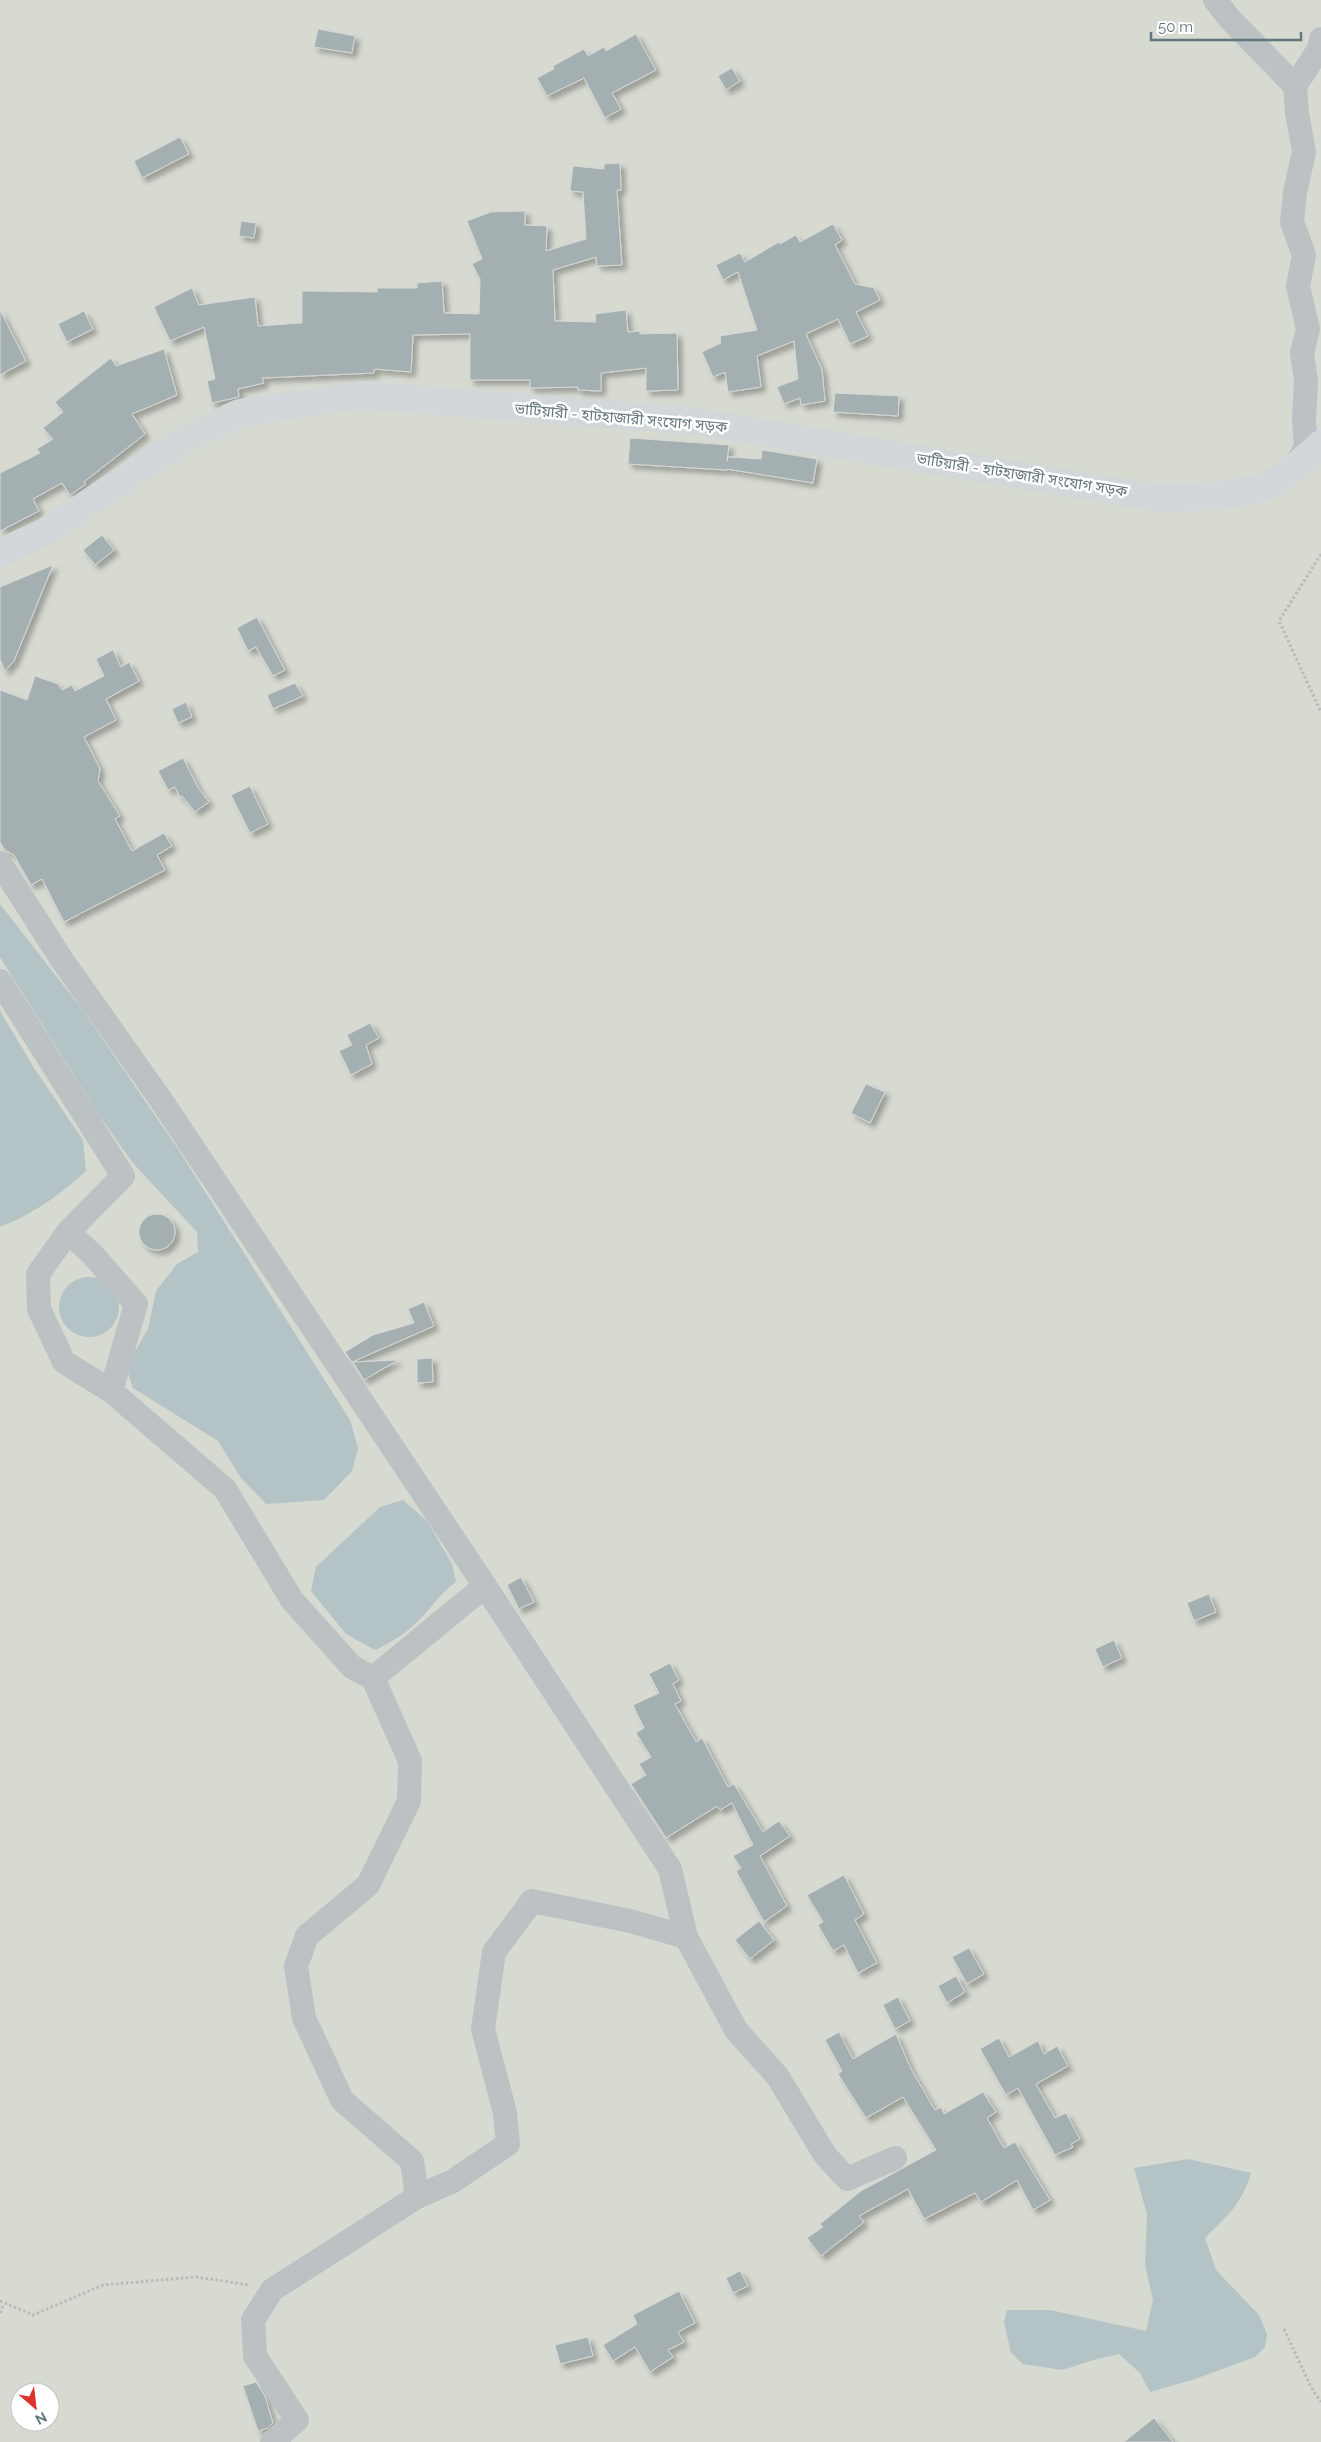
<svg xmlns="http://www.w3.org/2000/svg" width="1321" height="2442" viewBox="0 0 1321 2442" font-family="Raleway,'Noto Sans Bengali',sans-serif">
<defs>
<filter id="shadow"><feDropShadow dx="4.5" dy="4.5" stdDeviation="2.5" flood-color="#0004"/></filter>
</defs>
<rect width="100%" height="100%" fill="#f6f5f2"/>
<path fill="#d6dad1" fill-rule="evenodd" d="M0 0H1321V2442H0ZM20 2392H50V2422H20Z"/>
<g fill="#b4c3c5">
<path d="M0 904 81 1008 176 1146 350 1420 358 1448 352 1471 324 1500 266 1504 241 1478 218 1441 133 1388 126 1367 148 1329 156 1291 177 1264 198 1252 197 1232 132 1162 99 1115 0 957Z"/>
<path d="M0 1011 34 1068 83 1140 86 1171C58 1196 35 1213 0 1227Z"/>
<circle cx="89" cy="1307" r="30"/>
<path d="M403 1500 427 1521 452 1564 456 1582C442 1591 432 1607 420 1619 407 1633 392 1642 375 1650L346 1634 311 1591 316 1567 380 1507Z"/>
<path d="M1188 2159 1251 2173C1242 2204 1227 2216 1205 2238L1216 2270 1259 2315 1267 2334 1265 2347 1255 2357 1195 2379 1150 2392 1140 2373 1119 2354 1097 2359 1062 2370 1023 2364 1011 2353 1004 2322 1007 2310H1050L1146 2331 1153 2300 1145 2265 1147 2214 1134 2168Z"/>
</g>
<g fill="#a4afb2" stroke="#d7d7d5" filter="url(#shadow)">
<path d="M318 29 355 36 352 53 314 47Z"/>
<path d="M636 34 656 70 612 93 621 109 605 118 584 78 547 96 537 78 554 69 553 66 584 49 588 56 604 47 606 51Z"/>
<path d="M732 68 740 81 726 90 718 76Z"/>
<path d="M180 137 189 154 142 178 134 161Z"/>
<path d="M620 163 621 190H617L622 265 597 266 596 257 553 270 555 321 596 322 595 314 626 310 628 332 640 331V334L677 333 678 390 646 391V368L601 373V391L578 390V387L530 388V380H470V334L413 335 411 372 374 369V373L262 378 264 383 238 389 239 397 212 403 207 381 215 379 204 327 170 341 154 307 192 288 199 305 255 297 258 326 302 323V291L377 292V288H417V283L442 281 444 313 479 314 480 279 472 264 482 259 467 221 491 212 525 211V225L547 226 546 251 586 239 583 192 570 191 573 166 604 169V164Z"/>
<path d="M241 221 256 223 254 238 239 236Z"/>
<path d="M833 224 842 240 835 245 855 284 874 288 880 300 856 312 868 336 850 344 838 319 806 334 822 370 825 401 801 405 800 398 784 404 777 387 798 379 794 341 757 356 761 387 728 392 725 372 713 377 702 352 721 343 720 336 757 330 738 272 723 280 716 265 740 253 745 262 779 242 780 244 796 235 800 242Z"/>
<path d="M0 310 26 361 0 375Z"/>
<path d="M84 311 93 329 67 342 58 324Z"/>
<path d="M164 349 177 395 132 414 145 434 84 482 86 484 70 495 62 483 49 490 33 499 39 511 0 531V473L40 453 37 449 53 439 43 428 63 412 55 402 111 358 116 366Z"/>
<path d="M835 393 899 396 898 416 833 412Z"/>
<path d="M630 438 729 445 727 461 728 457 761 459 762 450 817 459 813 483 727 469V470L628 464Z"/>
<path d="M102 535 114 550 95 565 83 550Z"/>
<path d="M53 565 14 661 5 671 0 659V587Z"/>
<path d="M257 617 285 670 273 676 256 647 248 651 237 628Z"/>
<path d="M113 650 121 667 129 662 139 681 106 699 116 720 84 737 100 769 98 781 120 816 115 819 132 851 164 833 172 846 157 855 165 870 64 922 42 879 31 885 14 855 5 850 0 842V690L27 700 35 676 58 684 62 690 72 685 75 691 104 676 96 659Z"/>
<path d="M295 683 303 696 273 709 267 695Z"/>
<path d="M186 702 192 717 178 723 172 709Z"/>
<path d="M183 758 199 789 209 802 195 812 182 796 180 797 175 787 168 790 158 771Z"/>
<path d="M250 786 268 824 250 833 231 795Z"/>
<path d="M370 1023 379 1038 366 1045 372 1064 351 1075 339 1051 352 1045 347 1035Z"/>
<path d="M866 1084 885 1092 870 1123 851 1113Z"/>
<circle cx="157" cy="1232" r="18"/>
<path d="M424 1302 434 1326 352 1362 345 1352 373 1335 414 1323 408 1309Z"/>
<path d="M432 1358 433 1382 417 1383V1359Z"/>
<path d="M398 1360 364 1380 353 1362Z"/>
<path d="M521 1577 534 1602 519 1609 507 1585Z"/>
<path d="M1209 1594 1216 1612 1194 1621 1187 1603Z"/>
<path d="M1114 1640 1122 1658 1103 1667 1095 1649Z"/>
<path d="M670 1663 679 1680 673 1684 681 1701 675 1704 696 1742 702 1738 728 1787 734 1784 763 1832 779 1821 790 1836 760 1856 787 1906 764 1922 736 1871 741 1868 733 1856 753 1845 732 1803 720 1810 717 1806 666 1838 631 1784 646 1775 639 1764 651 1757 636 1733 644 1728 633 1705 659 1693 649 1674Z"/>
<path d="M844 1875 864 1914 855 1920 877 1963 858 1973 844 1945 833 1951 818 1925 823 1922 807 1895Z"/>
<path d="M759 1921 774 1940 750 1959 735 1940Z"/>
<path d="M969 1948 984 1974 967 1984 952 1957Z"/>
<path d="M956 1976 965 1992 947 2003 938 1986Z"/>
<path d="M898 1997 910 2021 895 2029 883 2005Z"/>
<path d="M839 2032 853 2059 896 2034 911 2069 935 2110 941 2107 944 2114 983 2092 996 2112 987 2118 1004 2148 1015 2142 1050 2200 1033 2210 1017 2180 981 2202 975 2193 924 2219 908 2189 859 2216 864 2222 821 2256 807 2238 823 2227 820 2224 861 2191 936 2150 903 2097 866 2118 838 2074 842 2071 825 2040Z"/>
<path d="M999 2038 1009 2057 1038 2041 1044 2054 1057 2046 1068 2066 1036 2084 1055 2118 1066 2113 1080 2139 1071 2144 1073 2147 1055 2155 1018 2088 1006 2095 980 2049Z"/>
<path d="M740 2271 748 2286 733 2293 726 2278Z"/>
<path d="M679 2291 695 2323 678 2332 684 2342 668 2350 673 2357 650 2372 635 2347 613 2361 603 2345 637 2324 633 2315Z"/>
<path d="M588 2337 593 2356 560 2364 555 2345Z"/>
<path d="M256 2382 265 2396 273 2423 268 2428 258 2431 243 2386Z"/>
<path d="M1154 2418 1173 2442H1124Z"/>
</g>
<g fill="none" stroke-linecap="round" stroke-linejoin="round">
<g stroke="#b7bbbc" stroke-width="3" stroke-dasharray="2.5 2.5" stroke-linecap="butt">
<path d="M1321 554 1279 621 1321 712"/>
<path d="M0 2301 33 2315 103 2285 196 2277 249 2285"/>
<path d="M0 2313 4 2304"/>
<path d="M1284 2329 1311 2387 1321 2402"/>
</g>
<g stroke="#bcc2c4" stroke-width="24">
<path d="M1215 0 1229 18 1295 86"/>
<path d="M1295 467 1306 446 1304 420 1306 381 1302 353 1308 329 1298 286 1304 255 1292 222 1295 192 1304 152 1297 113 1295 86 1319 49 1321 39"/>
<path d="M0 863 62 960 161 1100 485 1586 373 1678 410 1761 409 1801 368 1885 307 1936 296 1966 304 2018 342 2100 412 2161 417 2197 272 2290 253 2320 255 2356 297 2420 272 2442"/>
<path d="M0 981 123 1176 68 1232 92 1254 136 1304 111 1391 225 1489 292 1600 352 1667 373 1678"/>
<path d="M68 1232 38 1274 39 1309 64 1362 111 1391"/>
<path d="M686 1937 736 2030 778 2077 825 2155 847 2179 895 2158"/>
<path d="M417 2197 453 2181 508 2144 505 2113 483 2029 494 1952 532 1901 630 1921 686 1937 670 1869 485 1586"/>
</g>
<path stroke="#d2d8da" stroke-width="28" d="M0 553 45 532 180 442 239 413 362 395 692 421 1157 498C1190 497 1225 498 1258 488 1282 481 1303 460 1321 444"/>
</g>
<g text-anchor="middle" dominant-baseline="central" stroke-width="5" stroke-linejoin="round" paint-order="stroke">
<g font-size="15" fill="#62767c" stroke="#fff">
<text transform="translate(621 418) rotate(5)">ভাটিয়ারী - হাটহাজারী সংযোগ সড়ক</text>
<text transform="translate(1022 475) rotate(9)">ভাটিয়ারী - হাটহাজারী সংযোগ সড়ক</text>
</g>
</g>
<g transform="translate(35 2407) rotate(152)"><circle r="24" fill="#ffffff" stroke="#c0c8cb"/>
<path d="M0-4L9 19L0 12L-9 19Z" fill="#dc342c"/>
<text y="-8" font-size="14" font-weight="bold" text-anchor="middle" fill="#62767c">N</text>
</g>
<path d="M1151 32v8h150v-8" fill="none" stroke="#62767c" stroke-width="2.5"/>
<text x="1158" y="32" font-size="15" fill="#62767c" stroke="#ffffff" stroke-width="4" paint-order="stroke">50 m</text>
</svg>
